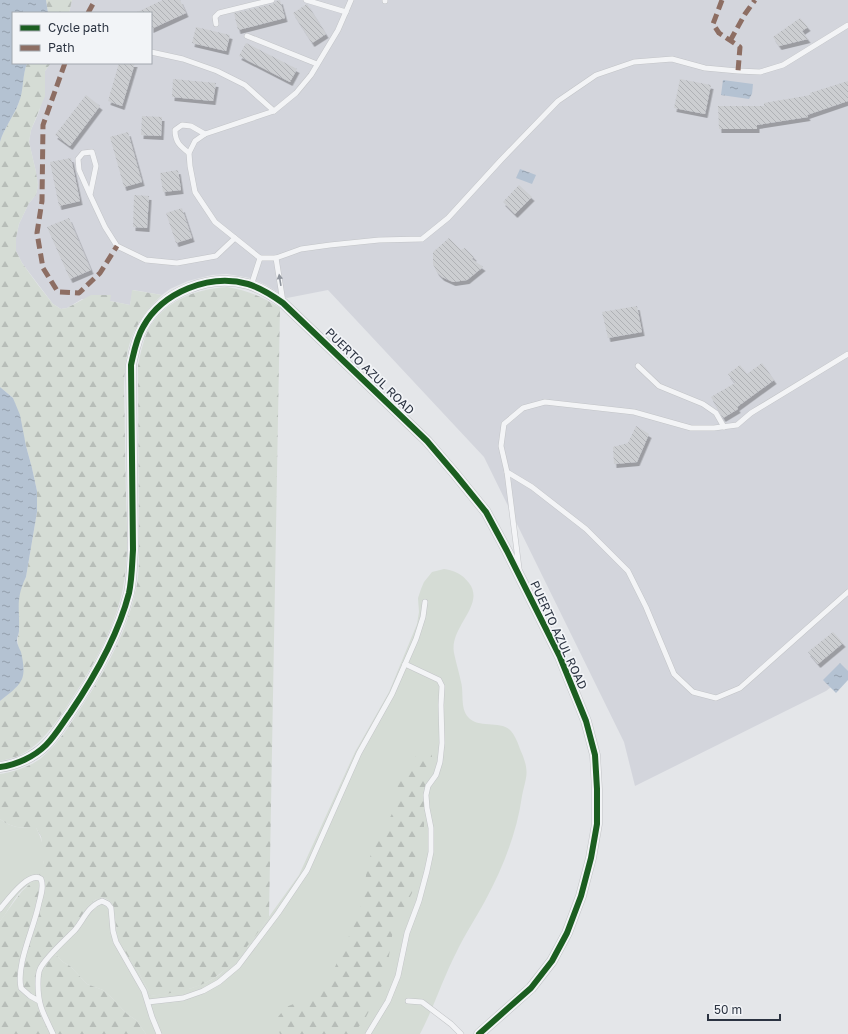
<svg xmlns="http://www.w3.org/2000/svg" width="848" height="1034" viewBox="0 0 848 1034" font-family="'Golos Text',sans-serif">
<defs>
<pattern id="forest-firs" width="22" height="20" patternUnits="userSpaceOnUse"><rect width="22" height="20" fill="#d5dcd5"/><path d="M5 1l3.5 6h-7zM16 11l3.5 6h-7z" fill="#b7bdb8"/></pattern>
<pattern id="water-ripples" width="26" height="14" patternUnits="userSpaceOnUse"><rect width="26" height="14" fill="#b4c2d2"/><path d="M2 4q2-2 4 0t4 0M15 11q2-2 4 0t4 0" fill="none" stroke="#939eac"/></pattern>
<pattern id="building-back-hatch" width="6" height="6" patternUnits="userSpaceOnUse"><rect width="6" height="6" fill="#ccced1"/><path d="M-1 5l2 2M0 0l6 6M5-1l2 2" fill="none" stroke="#afb1b5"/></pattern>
<filter id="shadow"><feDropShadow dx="2.5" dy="4" stdDeviation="0" flood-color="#0004"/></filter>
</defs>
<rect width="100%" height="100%" fill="#e4e6e9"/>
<path fill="#d3d5dc" d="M72 0H848V674L826 691 635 786 624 742 484 457 328 290 287 298 266 285 250 278 227 274 212 275 188 281 170 289 162 295 133 290 130 305 110 301 82 299 67 308 61 309 53 304 22 263 16 251V238L19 224 29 203 36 195 38 185 36 172 29 142 31 130 39 112 45 87V71L51 63H151V13H69Z"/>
<g fill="#d5dcd5">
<path d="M444 569C456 571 462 574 469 583 486 605 449 627 454 653 456 663 459 672 461 682 464 693 460 708 468 717 478 729 499 720 510 730 515 735 518 743 520 749 524 758 528 768 526 778 525 784 523 790 522 796 517 832 503 868 485 901 476 918 465 934 457 951 443 978 434 1007 420 1034H146L136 1020 127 1014 111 997 103 990 87 984 70 966 63 962 52 951 77 923 84 911 91 903 98 898H103L110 901 113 905 115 911 116 927 131 960 138 971 151 996 192 988 207 982 219 975 230 965 263 925 299 875 355 752 389 692 417 624 419 612 418 598 421 589 424 582 432 572Z"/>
<path d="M0 819C11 828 22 828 36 828 44 841 49 866 37 879 33 883 26 886 22 890 13 899 8 912 0 921Z"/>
</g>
<g fill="url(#forest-firs)">
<path d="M46 0H72L69 13H48Z"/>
<path d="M27 63H51L45 71V96L31 130 29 142 36 172 38 185 36 195 29 203 19 224 16 238V251L22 263 38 285 53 304 61 309 67 308 91 295H111L110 301 130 305 132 290 162 295C131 324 125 348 124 389 125 424 125 460 126 495 127 526 129 558 123 588 115 630 89 673 66 708 48 733 33 756 0 761V701L16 687 18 644C17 639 18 637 19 632 20 622 17 611 18 601 19 592 22 585 26 577L37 512V491L32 468 13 398 0 387V142C4 128 14 116 19 102 23 90 22 76 27 63Z"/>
<path d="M227 287C247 290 263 297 280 308L269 917C253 939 232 970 207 982 190 991 170 993 151 996L138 971 123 949 118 939 113 905C98 885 85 911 77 923 70 933 60 942 52 951L63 962 70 966 87 984 103 990 111 997 127 1014 136 1020 146 1034H0V921L22 891 37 878 41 872 44 861 41 836 36 828C22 828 11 828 0 819V774C13 772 29 767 40 759 55 747 65 732 75 717 100 679 125 638 135 593 139 579 139 565 139 551L138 366C140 354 143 341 148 330 164 301 195 289 227 287Z"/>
<path d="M423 748H427L430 750 432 755 431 773 424 789V828L418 850 412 893 393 930 387 969 383 983 364 1021 352 1034H280L277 1027 278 1017 286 1007 301 1001 316 996 325 986 331 976 359 914 363 895 367 869 371 854 395 808 397 787 399 781 407 774 418 751Z"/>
</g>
<g fill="url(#water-ripples)">
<path d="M0 0H46L48 13H13V63H27C22 76 24 90 19 102 14 116 4 128 0 142Z"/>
<path d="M723 80 753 84 752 94 749 99 721 95Z"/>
<path d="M520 169 536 175 532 184 516 178Z"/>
<path d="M0 387 13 398 20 415 26 446 32 468 37 491V512L26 577C15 600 20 609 19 631 19 634 17 637 17 640 17 644 19 648 21 652 23 661 25 671 22 679 18 688 7 695 0 701Z"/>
<path d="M840 663 848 671V680L836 693 823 680Z"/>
</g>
<g fill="url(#building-back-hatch)" filter="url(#shadow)">
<path d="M163 0H180L186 13 151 29V13H135Z"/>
<path d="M280 0 285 18 238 30 234 13 273 4 276 1Z"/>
<path d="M307 4 326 34 312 43 293 13Z"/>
<path d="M800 18 808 27 802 31 808 39 779 46 773 37Z"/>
<path d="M196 27 230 35 226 51 192 43Z"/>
<path d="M246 43 297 69 290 82 239 56Z"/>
<path d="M119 63H135L122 106 108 101Z"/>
<path d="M173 79 216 83 213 101 172 97Z"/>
<path d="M680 79 711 85 705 114 674 108Z"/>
<path d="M848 81V101L807 115 808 117 757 125V129H719L718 106H764V103L811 95 810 93Z"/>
<path d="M86 95 100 106 70 146 55 135Z"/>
<path d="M142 116 162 117 161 136 141 135Z"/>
<path d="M128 132 142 182 124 187 110 137Z"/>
<path d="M71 158 80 201 59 206 50 162Z"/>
<path d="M178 170 181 190 163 192 160 173Z"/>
<path d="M519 185 532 197 515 214 503 202Z"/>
<path d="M134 195 149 196 147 228 133 227Z"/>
<path d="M182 208 192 238 176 243 166 213Z"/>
<path d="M69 218 91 270 70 279 47 227Z"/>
<path d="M449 238 461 250 465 248 474 257 472 259 483 267 467 280 453 282 442 277 437 272 433 264V252Z"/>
<path d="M637 306 642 332 608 338 602 312Z"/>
<path d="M762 363 774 380 737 407 738 409 723 418 711 397 735 383 728 374 740 365 747 374Z"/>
<path d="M636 426 649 434 637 462 614 464 613 447 628 443Z"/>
<path d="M833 632 843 643 818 664 808 652Z"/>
</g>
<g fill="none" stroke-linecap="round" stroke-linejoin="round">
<defs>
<g id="service">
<path d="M306 0 346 12"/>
<path d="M351 0 338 30 311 75 296 93 274 111 205 134 195 141 189 153 190 166 195 192 215 222 260 258H276L301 249 330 245 379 240 422 239 448 218 501 160 558 101 596 75 634 62 672 59 705 68 738 71 760 72 783 65 848 25"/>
<path d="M385 0V1"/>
<path d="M216 24 215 17 219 13 272 0"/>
<path d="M247 36 317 64"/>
<path d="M151 52 183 59 217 71 245 85 274 111"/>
<path d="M189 153C180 146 175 142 175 130L182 125 191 126 205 134"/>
<path d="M90 195 79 170 78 159 83 153 92 152 96 166 90 195 105 227 117 246 146 260 177 263 216 256 235 238"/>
<path d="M276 258 283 302"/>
<path d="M251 286 260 258"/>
<path d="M848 354 751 413 737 425 714 428H691L634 412 545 402 523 408 504 424 501 446 507 472 532 487 586 529 628 571 646 607 674 674 693 692 716 698 740 688 848 592"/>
<path d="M638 366 659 386 703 404 716 413 724 427"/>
<path d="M507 472 519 568"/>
<path d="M0 909C7 901 29 870 41 879 44 887 41 895 39 903 34 929 16 963 21 988L30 996 39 1001"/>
<path d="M408 1001 422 1002 451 1024 461 1034"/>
<path d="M148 1002 183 998 203 991 219 982 238 966 278 913 307 870 359 753 392 694 416 639 423 617 425 602"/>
<path d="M53 1034C44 1014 38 1007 38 984 38 980 38 973 40 969 44 959 66 939 75 930 84 919 88 906 102 901L108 904 111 908 113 931 116 942 144 991 152 1017 159 1034"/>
<path d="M368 1034 388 1001 398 976 407 933 419 901 427 871 431 852V828L427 808 426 795 428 786 436 775 440 762 442 743 441 705 442 686 439 680 405 664"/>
</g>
<path id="minor" d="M0 767C16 765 34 757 46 745 55 736 62 724 70 713 95 676 118 636 129 593 132 579 132 564 133 550L131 365C134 352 136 339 143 327 162 292 210 273 248 284 261 288 272 295 283 303L427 441 456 475 486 512 507 551 560 657 586 721 595 755 597 789V824L591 858 581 896 567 933 552 961 531 988 479 1034"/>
</defs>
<use href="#service" stroke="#c2c4c7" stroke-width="6"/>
<use href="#minor" stroke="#c2c4c7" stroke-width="11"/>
<use href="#service" stroke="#f3f4f6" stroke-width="5"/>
<use href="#minor" stroke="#f3f4f6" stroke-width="10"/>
<g stroke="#8d6e63" stroke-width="5" stroke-dasharray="10 5" stroke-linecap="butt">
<path d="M722 0 713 24 719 33 740 47 738 71"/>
<path d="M88 13 95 0"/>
<path d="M730 41 745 14 755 0"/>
<path d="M65 63 43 125 42 201 37 233 43 268 58 292 79 293 100 273 117 246"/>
</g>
<defs>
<path id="cycleway" d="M0 767C16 765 34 757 46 745 55 736 62 724 70 713 95 676 118 636 129 593 132 579 132 564 133 550L131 365C134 352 136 339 143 327 162 292 210 273 248 284 261 288 272 295 283 303L427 441 456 475 486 512 507 551 560 657 586 721 595 755 597 789V824L591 858 581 896 567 933 552 961 531 988 479 1034"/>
</defs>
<use href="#cycleway" stroke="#f2f4f7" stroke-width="8"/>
<use href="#cycleway" stroke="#1b5e20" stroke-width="6"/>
</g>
<defs><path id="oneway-solid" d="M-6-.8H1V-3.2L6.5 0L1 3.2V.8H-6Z"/></defs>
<use fill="#8f949c" href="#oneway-solid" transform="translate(280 280) rotate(-99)"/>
<g text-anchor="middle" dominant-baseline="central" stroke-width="3.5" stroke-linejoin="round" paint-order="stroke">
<g font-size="12" fill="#2b3341" stroke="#f2f4f7">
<text transform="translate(370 371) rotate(44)">PUERTO AZUL ROAD</text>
<text transform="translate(559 635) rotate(65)">PUERTO AZUL ROAD</text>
</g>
</g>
<rect x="12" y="12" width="140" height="52" fill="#f2f4f7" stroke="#a2a7ae"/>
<rect x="20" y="25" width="20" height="6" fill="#1b5e20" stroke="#a2a7ae"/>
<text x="48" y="32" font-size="12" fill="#2b3341">Cycle path</text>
<rect x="20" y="45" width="20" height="6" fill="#8d6e63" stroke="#a2a7ae"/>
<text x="48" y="52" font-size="12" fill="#2b3341">Path</text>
<path d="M708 1014v6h72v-6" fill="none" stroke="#2b3341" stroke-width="2"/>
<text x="714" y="1014" font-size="12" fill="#2b3341" stroke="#f2f4f7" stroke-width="3" paint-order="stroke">50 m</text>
</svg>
